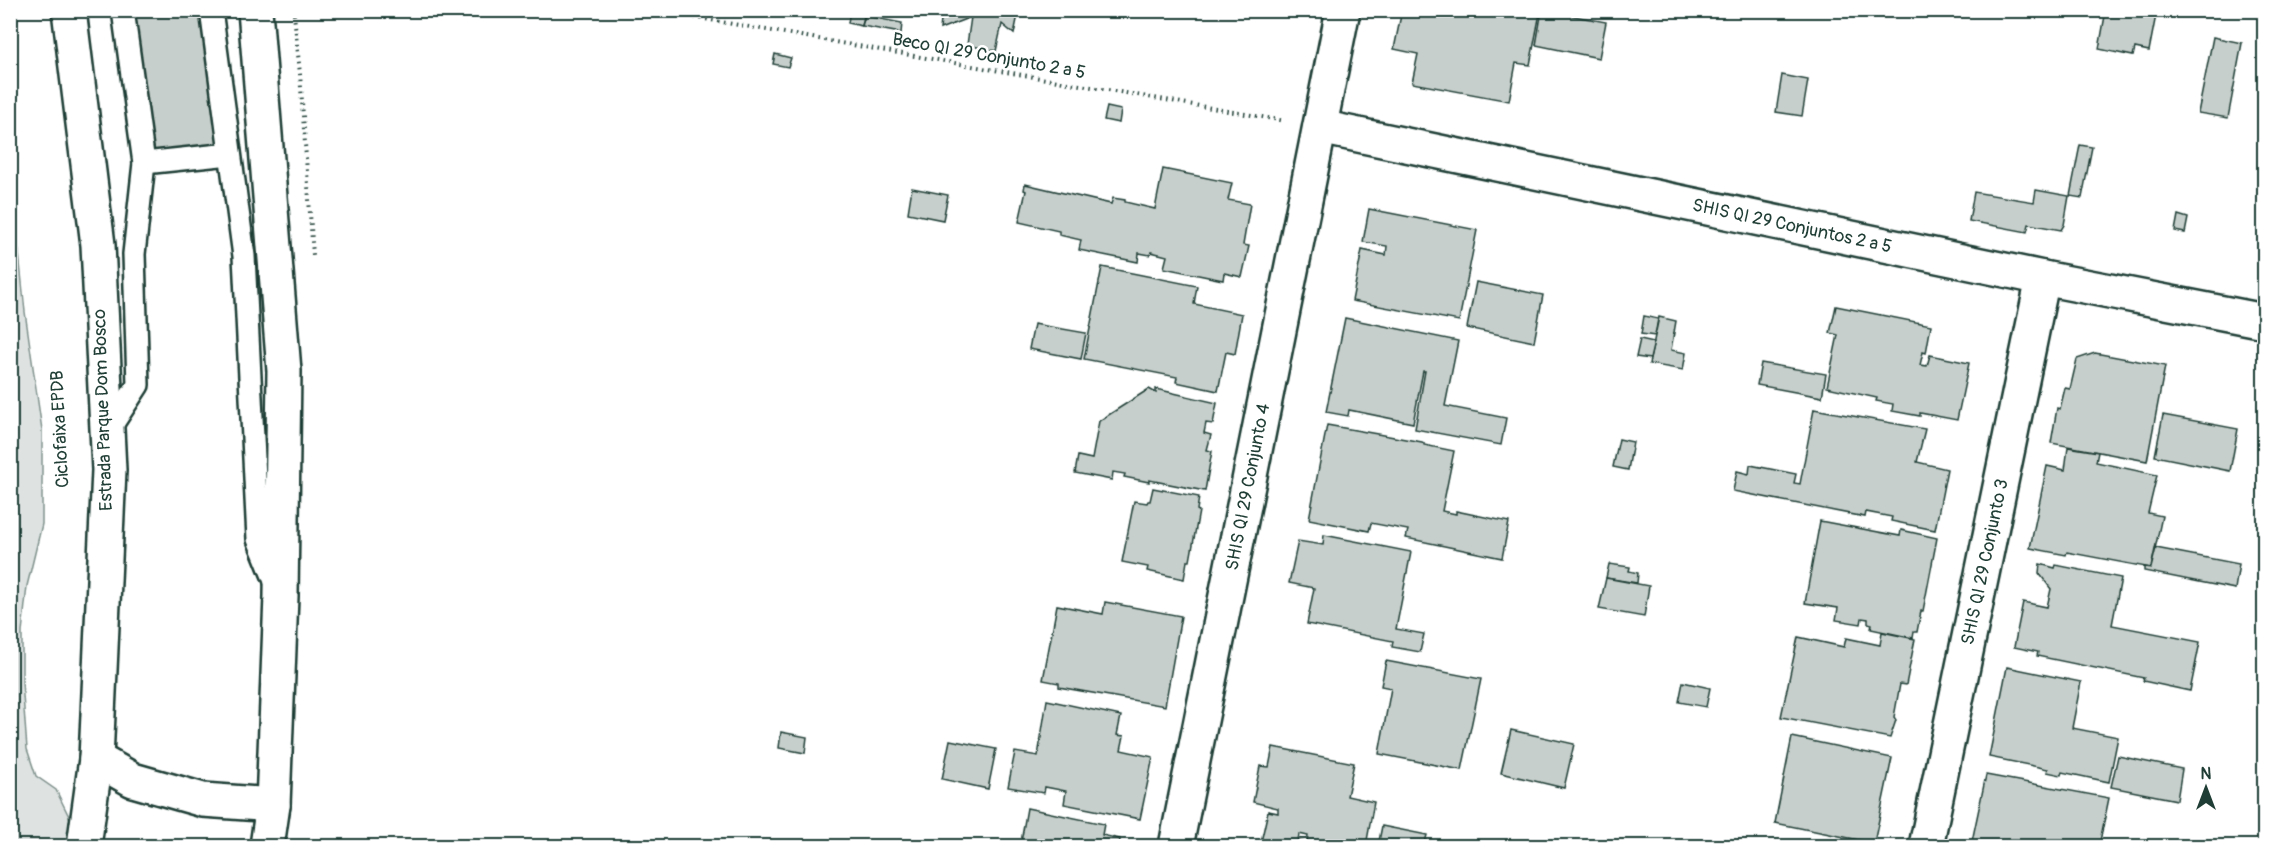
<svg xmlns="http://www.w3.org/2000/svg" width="2275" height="857" viewBox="0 0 2275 857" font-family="Pangolin,sans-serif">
<rect width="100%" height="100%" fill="#fff"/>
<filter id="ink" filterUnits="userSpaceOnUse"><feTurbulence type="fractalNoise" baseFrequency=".0167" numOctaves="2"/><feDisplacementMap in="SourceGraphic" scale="12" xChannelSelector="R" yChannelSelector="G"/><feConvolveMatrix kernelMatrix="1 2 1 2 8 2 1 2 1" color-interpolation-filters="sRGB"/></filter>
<g filter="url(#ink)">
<path fill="#dee3e2" stroke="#7e908b" stroke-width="1.5" d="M10 165 25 312 42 430V524L27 586 22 632V682L27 749 36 776 56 790 80 839V846H11Z"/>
<g fill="#c7cfcc" stroke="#1f3d34" stroke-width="1.5">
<path d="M131 10H204L222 146 150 155Z"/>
<path d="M131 10H202L221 152 151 160Z"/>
<path d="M850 10H865L862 26 848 23Z"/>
<path d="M928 10 989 11 1019 10 1014 34 1002 24 996 51 967 45 971 17 940 29 942 12 927 18Z"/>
<path d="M1402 10H1528L1540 13 1530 65 1516 63 1509 101 1412 83 1418 54 1394 49Z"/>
<path d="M1542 10 1606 22 1599 58 1536 45Z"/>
<path d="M2106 10H2157L2149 51 2135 48 2133 56 2099 49Z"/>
<path d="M865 16 902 23 901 33 862 26Z"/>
<path d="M2213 37 2242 43 2228 118 2198 113Z"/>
<path d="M775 54 791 58 788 67 773 64Z"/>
<path d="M1782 75 1808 80 1802 116 1776 112Z"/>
<path d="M1107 107 1121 110 1119 123 1104 120Z"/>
<path d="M2080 145 2092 147 2082 198 2070 196Z"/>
<path d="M1163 169 1232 183 1228 200 1250 204 1243 245 1249 246 1242 277 1224 273 1223 280 1164 268 1167 256 1151 252 1150 255 1139 253 1138 262 1079 250 1081 240 1059 235V231L1019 222 1026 191 1024 190 1025 184 1111 204 1113 198 1125 200V202L1155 209Z"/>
<path d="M912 188 948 195 943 220 908 213Z"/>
<path d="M2036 190 2069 196 2064 225 2061 230 2029 224 2027 232 1969 221 1974 192 2034 202Z"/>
<path d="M1369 209 1477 230 1459 321 1352 301 1362 250 1386 255 1387 246 1363 242Z"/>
<path d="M2178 215 2188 218 2185 233 2175 231Z"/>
<path d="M1102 267 1197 286 1194 304 1242 314 1235 354 1226 352 1218 391 1176 382 1177 377 1084 359Z"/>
<path d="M1476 282 1543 295 1534 342 1467 328Z"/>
<path d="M1836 306 1931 325 1926 353 1923 352 1920 365 1927 366 1930 355 1969 363 1957 420 1920 413V416L1892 411 1893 404 1876 401 1877 398 1827 387 1838 335 1830 333Z"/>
<path d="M1644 316 1658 319 1655 336 1641 334Z"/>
<path d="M1659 317 1676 321 1671 350 1686 353 1683 370 1649 364Z"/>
<path d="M1345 318 1458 341 1445 406 1506 418 1501 445 1415 429 1425 371H1423L1413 423 1349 410 1348 416 1326 412Z"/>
<path d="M1034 324 1086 333 1081 359 1029 349Z"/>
<path d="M1640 339 1654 342 1650 359 1636 357Z"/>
<path d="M2095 353 2165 366 2147 461 2051 443 2057 408 2060 409 2065 388 2070 389 2077 359Z"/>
<path d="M1761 363 1826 374 1822 397 1757 385Z"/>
<path d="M1149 389 1156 393V389L1217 403 1213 424 1206 423 1204 433 1211 435 1207 450 1212 451 1205 491 1149 480V482L1124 477 1125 474 1113 472 1112 480 1075 473 1078 456 1092 459 1099 421Z"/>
<path d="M1814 409 1925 429 1917 462 1947 469 1935 530 1891 521 1892 517 1866 512 1865 517 1733 491 1737 471 1749 474 1750 465 1796 474 1794 483 1800 484Z"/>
<path d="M2163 415 2238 429 2230 471 2155 456Z"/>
<path d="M1327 425 1422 442 1424 443V445L1454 451 1442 511 1456 514V511L1509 522 1502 558 1406 538 1408 530 1371 523 1369 531 1309 519Z"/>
<path d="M1619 439 1633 442 1628 470 1613 467Z"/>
<path d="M2068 447 2098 452 2096 462 2157 475 2148 513 2162 516 2151 568 2067 552 2066 555 2030 548 2047 466 2065 470Z"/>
<path d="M1153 488 1199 497 1197 510 1199 511 1190 561H1187L1184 579 1147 571 1148 567 1122 562 1134 501 1147 503 1148 501H1150Z"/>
<path d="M1820 521 1900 536 1901 530 1937 538 1923 611H1921L1917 632H1914L1913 638 1871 629 1872 624 1868 623V619L1862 618 1861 624 1836 620 1838 608 1805 603Z"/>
<path d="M1324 535 1411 552 1396 629 1424 634 1420 652 1392 647 1393 641 1307 624 1314 588 1289 583 1298 541 1323 545Z"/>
<path d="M2156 548 2239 564 2235 589 2144 571V567L2151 568Z"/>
<path d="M1609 564 1630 567 1629 571 1638 573 1637 583 1606 578Z"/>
<path d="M2040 564 2055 568 2056 565 2121 578 2112 625 2200 642 2190 691 2143 681 2144 678 2037 656 2038 652 2014 647 2023 602 2047 607 2051 589 2039 573Z"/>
<path d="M1606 578 1649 586 1644 617 1599 609Z"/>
<path d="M1105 602 1181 616 1165 706 1059 687V683L1043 680 1057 605 1103 614Z"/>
<path d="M1882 632 1915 639 1906 685 1900 684 1894 717 1896 720 1890 738 1781 717 1798 637 1844 647 1846 638 1880 645Z"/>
<path d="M1386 661 1481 679 1462 770 1379 754 1391 688 1381 686Z"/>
<path d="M2007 667 2081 682 2072 728 2118 737 2109 782 2062 772 2061 775 2047 772 2048 769 1989 757Z"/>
<path d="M1683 682 1710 688 1706 707 1679 702Z"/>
<path d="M1047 700 1121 716 1117 735 1124 736 1121 750 1153 757 1140 819 1064 804 1066 791 1045 787 1044 793 1008 787 1015 752 1038 756Z"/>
<path d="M1511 730 1574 744 1564 788 1501 773Z"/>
<path d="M781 732 807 737 805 753 779 748Z"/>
<path d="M1792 737 1892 758 1874 843 1775 823Z"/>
<path d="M950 740 996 749 988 789 942 779Z"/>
<path d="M1273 747 1354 763 1347 796 1374 802 1366 846H1337L1307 841 1308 836 1299 834 1298 841 1307 843V846H1284L1261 842 1268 811 1278 813V808L1253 802 1260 766 1269 767Z"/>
<path d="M2118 756 2182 769 2177 800 2111 787Z"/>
<path d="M1986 775 2109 798 2099 846H1971Z"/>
<path d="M1027 808 1104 824 1102 835 1120 839 1119 846H1033V844L1021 842Z"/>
<path d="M1382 826 1427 835 1424 846H1378Z"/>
<path d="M945 841 972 846H944Z"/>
</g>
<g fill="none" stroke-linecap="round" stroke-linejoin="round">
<defs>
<g id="service">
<path d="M211 10 244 256 258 539 275 581"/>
<path d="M144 163 230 154"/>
<path d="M108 431 138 385 134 254 144 163 123 10"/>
</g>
<g id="minor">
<path d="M1320 127 2043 278 2264 321"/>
<path d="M1176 846 1343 10"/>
<path d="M1926 846 2043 278"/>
</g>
<g id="primary">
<path d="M69 10 98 245 109 470 96 759 84 846"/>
<path d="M255 10 284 371 281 596 273 805 267 846"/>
<path d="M96 759 133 780 203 800 273 805"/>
</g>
</defs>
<use href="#service" stroke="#1f3d34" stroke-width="26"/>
<use href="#minor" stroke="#1f3d34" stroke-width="38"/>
<use href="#primary" stroke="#1f3d34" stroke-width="38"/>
<g stroke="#1f3d34" stroke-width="4" stroke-dasharray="1.5 4.5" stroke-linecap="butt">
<path d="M653 10 1285 121"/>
<path d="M294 14 300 74 313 255"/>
</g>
<use href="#service" stroke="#fff" stroke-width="21"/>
<use href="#minor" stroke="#fff" stroke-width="33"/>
<use href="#primary" stroke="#fff" stroke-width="33"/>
</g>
</g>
<g text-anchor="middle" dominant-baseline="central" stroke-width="5" stroke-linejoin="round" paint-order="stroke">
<g font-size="18" fill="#1f3d34" stroke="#fff">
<text transform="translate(989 56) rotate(10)">Beco QI 29 Conjunto 2 a 5</text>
<text transform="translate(1792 226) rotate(12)">SHIS QI 29 Conjuntos 2 a 5</text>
<text transform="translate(103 410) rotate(-92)">Estrada Parque Dom Bosco</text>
<text transform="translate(60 429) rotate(-93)">Ciclofaixa EPDB</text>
<text transform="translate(1248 487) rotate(-79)">SHIS QI 29 Conjunto 4</text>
<text transform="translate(1985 562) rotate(-78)">SHIS QI 29 Conjunto 3</text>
</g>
</g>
<rect width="2275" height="857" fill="none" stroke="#fff" stroke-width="36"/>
<rect x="18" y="18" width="2239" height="821" fill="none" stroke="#1f3d34" stroke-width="2" filter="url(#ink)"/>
<g transform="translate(2206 788)" stroke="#ffffff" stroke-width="4.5" paint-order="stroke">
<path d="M0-4.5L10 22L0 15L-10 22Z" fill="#1f3d34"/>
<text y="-9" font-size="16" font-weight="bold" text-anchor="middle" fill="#1f3d34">N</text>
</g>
</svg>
